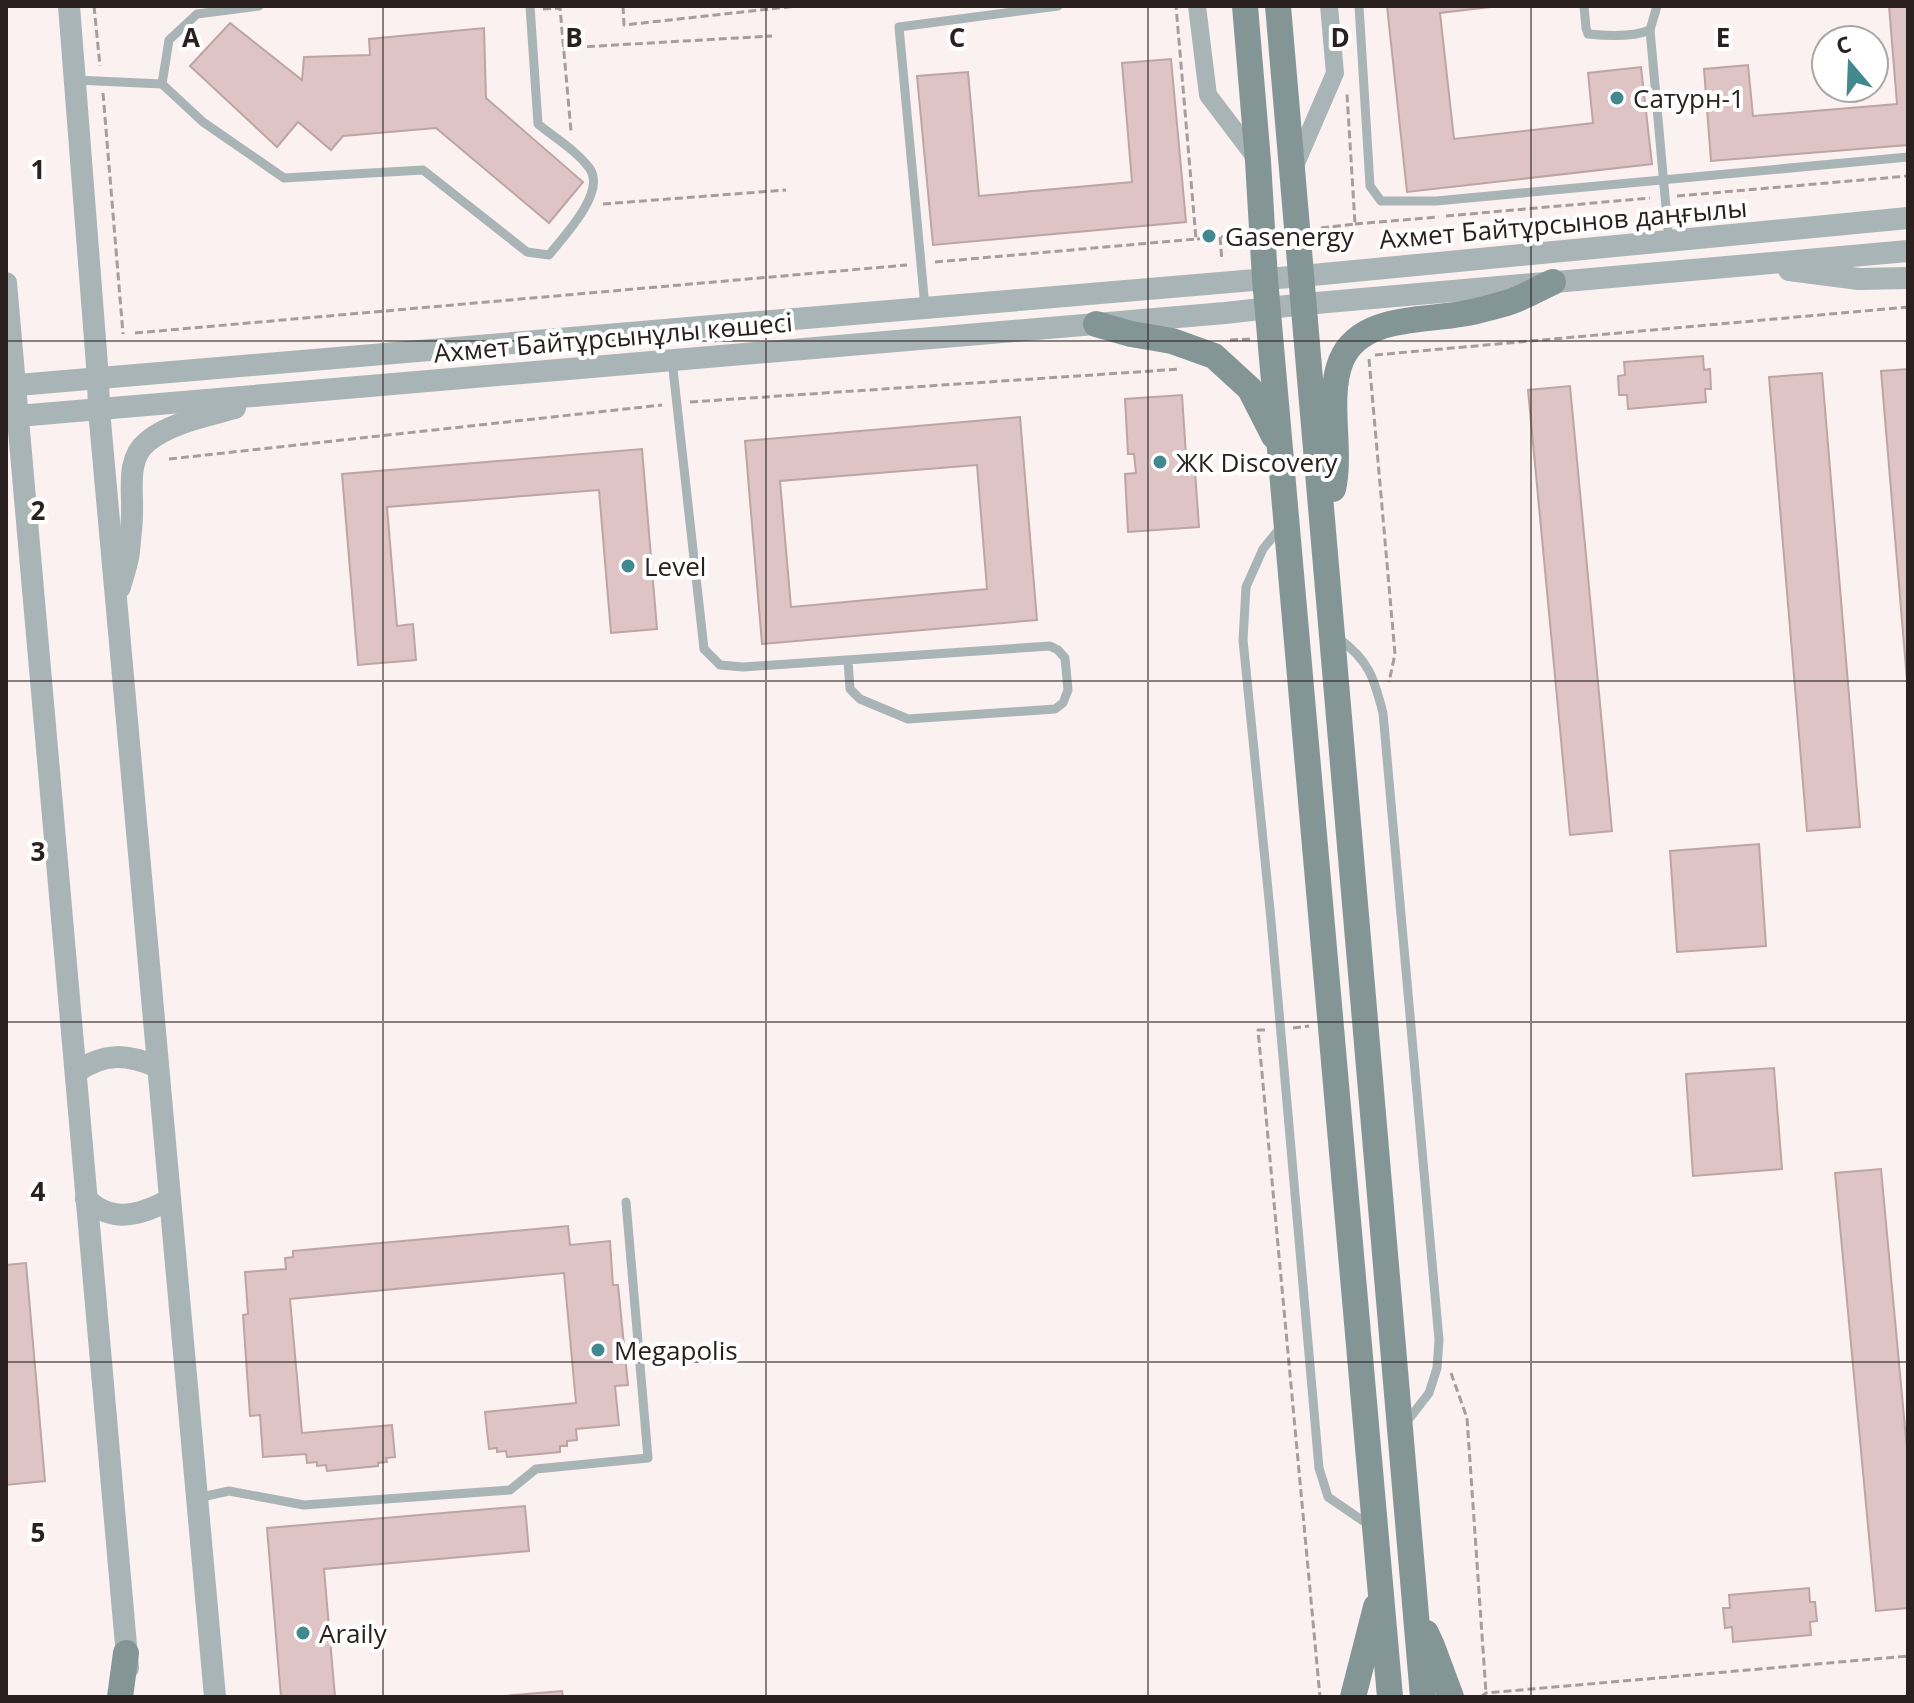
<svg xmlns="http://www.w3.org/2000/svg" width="1914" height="1703" viewBox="0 0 1914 1703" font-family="'Open Sans',sans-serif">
<rect width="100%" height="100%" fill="#fcf1f1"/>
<g fill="#dec4c4" stroke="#bda5a4" stroke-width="2" fill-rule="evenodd">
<path d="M1387 6H1499L1440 13 1454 139 1593 123 1588 73 1641 67 1652 164 1407 192Z"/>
<path d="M1889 6H1908V145L1711 161 1704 69 1748 65 1753 116 1897 104Z"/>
<path d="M230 23 302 80 304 57 370 55 369 39 484 28 486 98 583 182 549 223 436 128 343 136 331 150 298 122 277 147 190 66Z"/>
<path d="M1171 59 1186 222 933 245 917 76 968 72 979 196 1132 182 1122 63Z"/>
<path d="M1703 356 1704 370 1710 369 1711 389H1705L1706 402 1628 409 1627 395H1619L1618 376 1625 375 1624 362Z"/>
<path d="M1908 369V692L1881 371Z"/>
<path d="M1822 373 1860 827 1807 831 1769 377Z"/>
<path d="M1570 386 1612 831 1570 835 1528 390Z"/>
<path d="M1182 395 1187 471H1195L1199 527 1128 532 1125 474 1136 473 1134 454H1128L1125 399Z"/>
<path d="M1020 417 1037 620 762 644 745 441ZM977 465 987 589 791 607 780 481Z"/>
<path d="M642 449 657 629 611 633 599 490 387 507 397 626 413 624 416 660 358 665 342 474Z"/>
<path d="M1759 844 1766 946 1677 952 1670 851Z"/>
<path d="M1774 1068 1782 1169 1693 1176 1686 1074Z"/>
<path d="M1881 1169 1908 1460V1608L1876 1611 1835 1173Z"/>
<path d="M568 1226 570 1245 610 1241 613 1285H618L628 1385 615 1386 619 1425 576 1429 577 1440 567 1441V1446H560V1452L507 1457 506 1451 497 1452V1448L489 1449 485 1412 576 1403 564 1273 290 1299 302 1433 392 1425 395 1457 386 1458 387 1462 378 1463V1466L327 1471 326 1465 317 1466V1462L307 1463 306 1454 263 1457 260 1415 250 1416 243 1315 248 1314 245 1272 286 1269 285 1258 293 1257V1251Z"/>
<path d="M26 1263 45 1481 6 1485V1265Z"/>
<path d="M525 1506 529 1551 324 1569 335 1697H281L267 1528Z"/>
<path d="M1809 1588 1810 1602H1815L1817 1621 1810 1622 1811 1635 1733 1642 1732 1627 1725 1628 1723 1608H1730L1729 1595Z"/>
<path d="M562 1691 563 1697H491Z"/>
</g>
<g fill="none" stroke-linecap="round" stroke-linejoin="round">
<g stroke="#a89d9d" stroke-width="3" stroke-dasharray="8 4" stroke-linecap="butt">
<path d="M94 6 100 66"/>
<path d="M623 6 624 25 797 6"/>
<path d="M543 9 560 8 571 131"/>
<path d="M563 48 772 36"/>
<path d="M103 93 123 334"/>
<path d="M1677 196 1908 176"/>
<path d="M603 204 786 190"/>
<path d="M1446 216 1650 198"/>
<path d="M1355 224 1439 217"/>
<path d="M1334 226 1337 254"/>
<path d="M1321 228 1355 224 1347 94"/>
<path d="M1220 237 1222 261"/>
<path d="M1197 239 1242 235"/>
<path d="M935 262 1196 239 1176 6"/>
<path d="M135 333 907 265"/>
<path d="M1230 340 1250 339"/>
<path d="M1375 355 1908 307"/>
<path d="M1369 359 1395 654 1389 682"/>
<path d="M690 402 1181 369"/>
<path d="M169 459 662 405"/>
<path d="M1293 1028 1309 1026"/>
<path d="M1265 1030H1258L1320 1697"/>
<path d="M1451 1373 1467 1418 1486 1693"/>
<path d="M1481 1697 1486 1693 1908 1656"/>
</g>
<g stroke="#a8b4b5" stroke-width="9">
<path d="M1359 6 1370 186 1381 201H1436L1908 157"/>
<path d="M1584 6 1586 28 1588 34C1607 36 1633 37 1650 30L1657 6"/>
<path d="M1650 30 1669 241"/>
<path d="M75 80 162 84 203 122 284 178 423 170 527 252 549 255C563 237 606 193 590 169 577 151 555 138 538 124L530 6"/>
<path d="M162 84 169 40 197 14 259 6"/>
<path d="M925 307 899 27 1058 6"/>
<path d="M672 360 704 649 720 665 743 667 1050 646 1058 650 1065 658 1068 690 1063 703 1055 709 908 719 860 699 850 689 848 660"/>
<path d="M1280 528 1263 549 1246 587 1243 640 1271 920 1319 1468 1328 1497 1369 1525"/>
<path d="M1338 638C1369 660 1374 678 1383 713L1439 1340 1437 1368 1429 1393 1405 1424"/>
<path d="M197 1498 229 1491 304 1505 510 1490 536 1469 648 1458 626 1202"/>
</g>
<g stroke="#a8b4b5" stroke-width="18">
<path d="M1197 6 1208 95 1258 161"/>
<path d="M1294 168 1335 73 1329 6"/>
</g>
<g stroke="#a8b4b5" stroke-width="22">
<path d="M69 6 98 378 99 410 215 1697"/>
<path d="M1789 270 1859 279 1908 278"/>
<path d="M6 283 128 1668"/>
<path d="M6 386 1302 276 1908 218"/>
<path d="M6 417 1225 313 1305 304 1908 251"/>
<path d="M120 587C123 575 128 563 129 551 130 538 132 526 132 513 133 490 126 459 147 442 169 423 207 416 235 408"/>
<path d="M76 1072C105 1052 127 1054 158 1067"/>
<path d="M86 1199C91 1203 97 1208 102 1210 124 1221 151 1210 170 1199"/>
</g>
<g stroke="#849596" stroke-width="26">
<path d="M1245 6 1258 161 1265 279 1390 1697"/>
<path d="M1278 6 1423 1697"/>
<path d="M1096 324 1131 334 1172 341 1214 356 1250 389 1274 436"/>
<path d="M1333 489C1342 449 1326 399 1341 361 1359 316 1421 321 1461 314 1475 312 1489 308 1503 304 1520 300 1537 289 1553 282"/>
<path d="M1426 1633 1432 1646 1451 1697"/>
<path d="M120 1697 126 1653"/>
<path d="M1353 1697 1376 1607"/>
</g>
</g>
<path fill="none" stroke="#2a2020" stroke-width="2" stroke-opacity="0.55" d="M383 6V1697M766 6V1697M1148 6V1697M1531 6V1697M6 341H1908M6 681H1908M6 1022H1908M6 1362H1908"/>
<g fill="#41898e" stroke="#fff" stroke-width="3">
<circle cx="1617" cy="98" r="8"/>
<circle cx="1209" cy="236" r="8"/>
<circle cx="1160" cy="462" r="8"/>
<circle cx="628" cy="566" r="8"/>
<circle cx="598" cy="1350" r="8"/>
<circle cx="303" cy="1633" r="8"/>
</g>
<g text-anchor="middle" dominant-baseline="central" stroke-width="8" stroke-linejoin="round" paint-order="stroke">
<g font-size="26" fill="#2a2020" stroke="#fff" text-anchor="start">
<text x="1633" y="98">Сатурн-1</text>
<text x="1225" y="236">Gasenergy</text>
<text x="1176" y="462">ЖК Discovery</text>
<text x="644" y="566">Level</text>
<text x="614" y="1350">Megapolis</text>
<text x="319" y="1633">Araily</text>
</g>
<g font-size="26" fill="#2a2020" stroke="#fff">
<text transform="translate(1563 223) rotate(-5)">Ахмет Байтұрсынов даңғылы</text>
<text transform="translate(613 337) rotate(-5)">Ахмет Байтұрсынұлы көшесі</text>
</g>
</g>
<g font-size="26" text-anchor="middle" font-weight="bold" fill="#2a2020" stroke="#fff" stroke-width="8" stroke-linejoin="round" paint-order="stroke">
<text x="191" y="47">A</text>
<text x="574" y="47">B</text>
<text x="957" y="47">C</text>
<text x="1340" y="47">D</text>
<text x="1723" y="47">E</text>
<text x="38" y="179">1</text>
<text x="38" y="520">2</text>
<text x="38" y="861">3</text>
<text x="38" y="1201">4</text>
<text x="38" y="1542">5</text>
</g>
<rect width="1914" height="1703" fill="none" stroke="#2a2020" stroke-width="16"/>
<g transform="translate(1850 64) rotate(341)"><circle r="38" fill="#ffffff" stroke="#aaa6a6" stroke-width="2"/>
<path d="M0-6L14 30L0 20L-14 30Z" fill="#41898e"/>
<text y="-12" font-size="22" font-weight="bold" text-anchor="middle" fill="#2a2020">С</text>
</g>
</svg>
